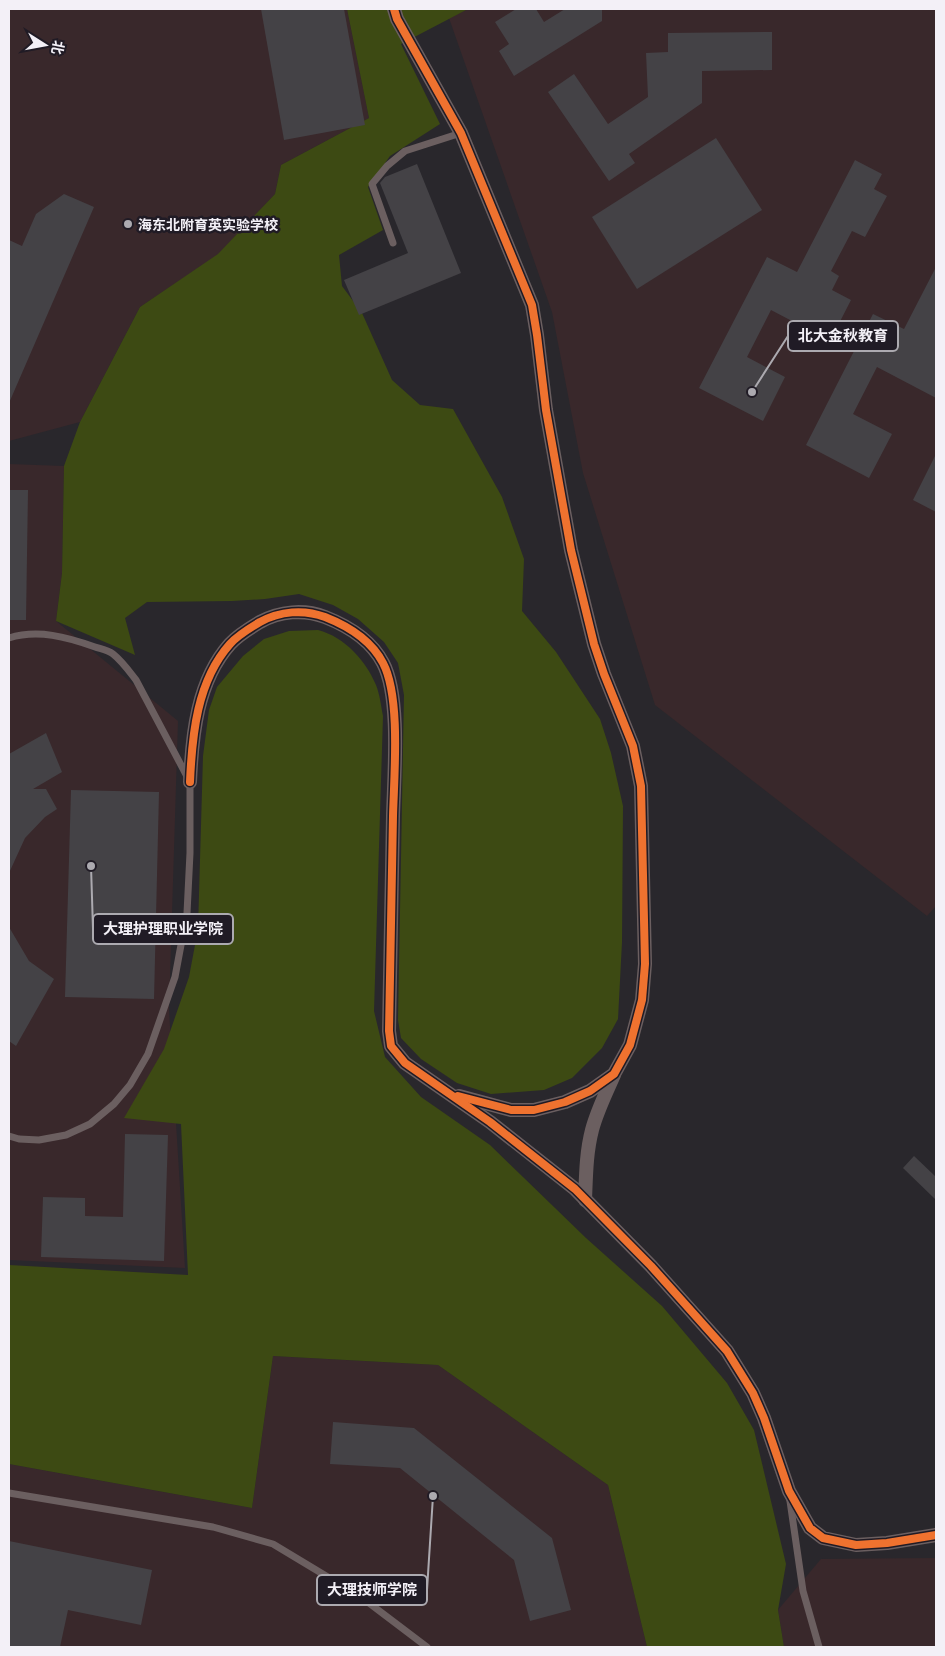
<svg xmlns="http://www.w3.org/2000/svg" width="945" height="1656" viewBox="0 0 945 1656" font-family="'Noto Sans','Noto Sans SC',sans-serif">
<rect width="100%" height="100%" fill="#29272c"/>
<g fill="#39282b">
<path d="M9 9H347L369 118 281 165 275 194 218 255 140 307 80 422 9 441Z"/>
<path d="M468 9H936V906L927 916 655 705 583 473 552 312 449 18Z"/>
<path d="M9 464 64 466 62 573 56 621 178 721 169 1010 185 1268 9 1260Z"/>
<path d="M273 1356 438 1365 608 1485 647 1647H9V1464L252 1508Z"/>
<path d="M936 1558V1647H784L778 1610 821 1559Z"/>
</g>
<g fill="#3d4a13">
<path d="M347 9H468L401 44 440 124 390 156 368 187 383 230 339 255 342 286 362 313 392 380 420 405 453 409 502 497 524 559 522 611 556 652 600 719 611 753 623 806 622 942 618 1019 602 1048 572 1078 544 1090 491 1094 457 1083 421 1059 401 1038 398 1020 404 695 398 663 384 642 358 619 333 605 299 594 265 599 232 601 147 602 125 618 135 655 56 621 62 573 64 466 80 422 140 307 218 254 275 194 281 165 369 118Z"/>
<path d="M318 630C345 637 366 661 376 685 380 695 381 706 383 716L374 1011 385 1057 421 1097 490 1145 586 1238 662 1306 727 1383 754 1430 786 1564 778 1610 784 1647H647L608 1485 438 1365 273 1356 252 1508 9 1464V1265L188 1275 181 1124 124 1118 164 1049 189 977 198 929 203 756 209 710 217 687 243 656 264 639 289 631Z"/>
</g>
<g fill="#444246">
<path d="M261 9H344L365 125 284 140Z"/>
<path d="M516 9H536L544 22 565 9H602V21L514 76 499 51 509 44 495 22Z"/>
<path d="M772 32V70L702 71V103L629 154 635 163 609 181 548 92 574 74 608 124 648 97 646 53 668 52V33Z"/>
<path d="M716 138 762 210 637 289 592 217Z"/>
<path d="M855 160 882 174 874 189 887 196 865 237 852 231 831 271 839 276 832 290 851 300 830 341 771 310 747 357 785 377 763 421 699 388 767 257 797 272Z"/>
<path d="M417 164 461 273 359 315 344 280 408 253 380 183 385 177Z"/>
<path d="M64 194 94 207 9 403V240L22 246 36 214Z"/>
<path d="M936 267V398L877 367 853 414 892 434 869 478 806 445 873 314 904 329Z"/>
<path d="M936 454V512L913 500Z"/>
<path d="M9 490H28L26 620H9Z"/>
<path d="M46 733 62 772 33 789H46L57 809 45 817 25 838 9 873V754Z"/>
<path d="M71 790 159 792 154 999 65 997Z"/>
<path d="M9 927 29 961 54 979 16 1046 9 1041Z"/>
<path d="M125 1134 168 1135 164 1261 41 1257 43 1197 85 1198V1216L123 1217Z"/>
<path d="M914 1156 936 1177V1200L903 1168Z"/>
<path d="M333 1422 414 1428 552 1538 571 1610 530 1621 514 1560 400 1468 330 1464Z"/>
<path d="M9 1541 152 1570 141 1625 68 1610 60 1647H9Z"/>
</g>
<g fill="none" stroke-linecap="round" stroke-linejoin="round">
<g stroke="#6b5f60" stroke-width="7">
<path d="M393 243 372 184 387 166 405 151 461 133"/>
<path d="M9 638C38 629 67 637 95 647 101 649 108 650 113 654 122 661 129 671 136 680L190 782V853L187 913 175 977 148 1054 130 1085 114 1104 90 1124 66 1135 39 1140 19 1139 9 1136"/>
<path d="M9 1493 213 1527 273 1544 361 1597 427 1647"/>
<path d="M790 1501 803 1591 819 1647"/>
</g>
<g stroke="#6b5f60" stroke-width="14">
<path d="M394 9 397 19 461 133 532 305 537 335 546 410 571 550 594 644 604 674 633 746 641 786 645 964 642 1000 630 1045 614 1074 590 1091 565 1102 534 1110H511L459 1096"/>
<path d="M190 782C192 735 197 681 230 644 238 635 250 628 260 622 280 611 304 609 325 617 348 626 371 640 383 663 401 697 394 776 393 816 392 888 390 959 389 1031L391 1046 405 1063 490 1122 575 1189 651 1266 727 1351 753 1393 764 1418 789 1491 810 1528 823 1538 856 1545 887 1543 936 1535"/>
<path d="M585 1200C586 1177 586 1153 592 1130 597 1111 606 1093 614 1075"/>
</g>
<defs>
<g id="cycleway">
<path d="M394 9 397 19 461 133 532 305 537 335 546 410 571 550 594 644 604 674 633 746 641 786 645 964 642 1000 630 1045 614 1074 590 1091 565 1102 534 1110H511L458 1096"/>
<path d="M190 782C192 735 197 681 230 644 238 635 250 628 260 622 280 611 304 609 325 617 348 626 371 640 383 663 401 697 394 776 393 816 392 888 390 959 389 1031L391 1046 405 1063 490 1122 575 1189 651 1266 727 1351 753 1393 764 1418 789 1491 810 1528 823 1538 856 1545 887 1543 936 1535"/>
</g>
</defs>
<use href="#cycleway" stroke="#201b25" stroke-width="11"/>
<use href="#cycleway" stroke="#ef722f" stroke-width="8"/>
</g>
<circle fill="#acaab0" stroke="#201b25" stroke-width="2" cx="128" cy="224" r="5"/>
<g text-anchor="middle" dominant-baseline="central" stroke-width="5" stroke-linejoin="round" paint-order="stroke">
<g font-size="14" font-weight="bold" fill="#f3f0f7" stroke="#201b25" text-anchor="start">
<text x="138" y="224">海东北附育英实验学校</text>
</g>
</g>
<path fill="none" stroke="#acaab0" stroke-width="2" d="M752 392L788 336M91 866L93 929M433 1496L427 1590"/>
<g fill="#acaab0" stroke="#201b25" stroke-width="2">
<circle cx="752" cy="392" r="5"/>
<circle cx="91" cy="866" r="5"/>
<circle cx="433" cy="1496" r="5"/>
</g>
<g fill="#201b25" stroke="#acaab0" stroke-width="2">
<rect x="788" y="321" width="110" height="30" rx="5"/>
<rect x="93" y="914" width="140" height="30" rx="5"/>
<rect x="317" y="1575" width="110" height="30" rx="5"/>
</g>
<g font-size="15" text-anchor="middle" font-weight="bold" fill="#f3f0f7">
<text x="843" y="341">北大金秋教育</text>
<text x="163" y="934">大理护理职业学院</text>
<text x="372" y="1595">大理技师学院</text>
</g>
<rect width="945" height="1656" fill="none" stroke="#f3f0f7" stroke-width="20"/>
<g transform="translate(45 45) rotate(101)" stroke="#201b25" stroke-width="4" paint-order="stroke">
<path d="M0-4L9 19L0 12L-9 19Z" fill="#f3f0f7"/>
<text y="-8" font-size="14" font-weight="bold" text-anchor="middle" fill="#f3f0f7">北</text>
</g>
</svg>
